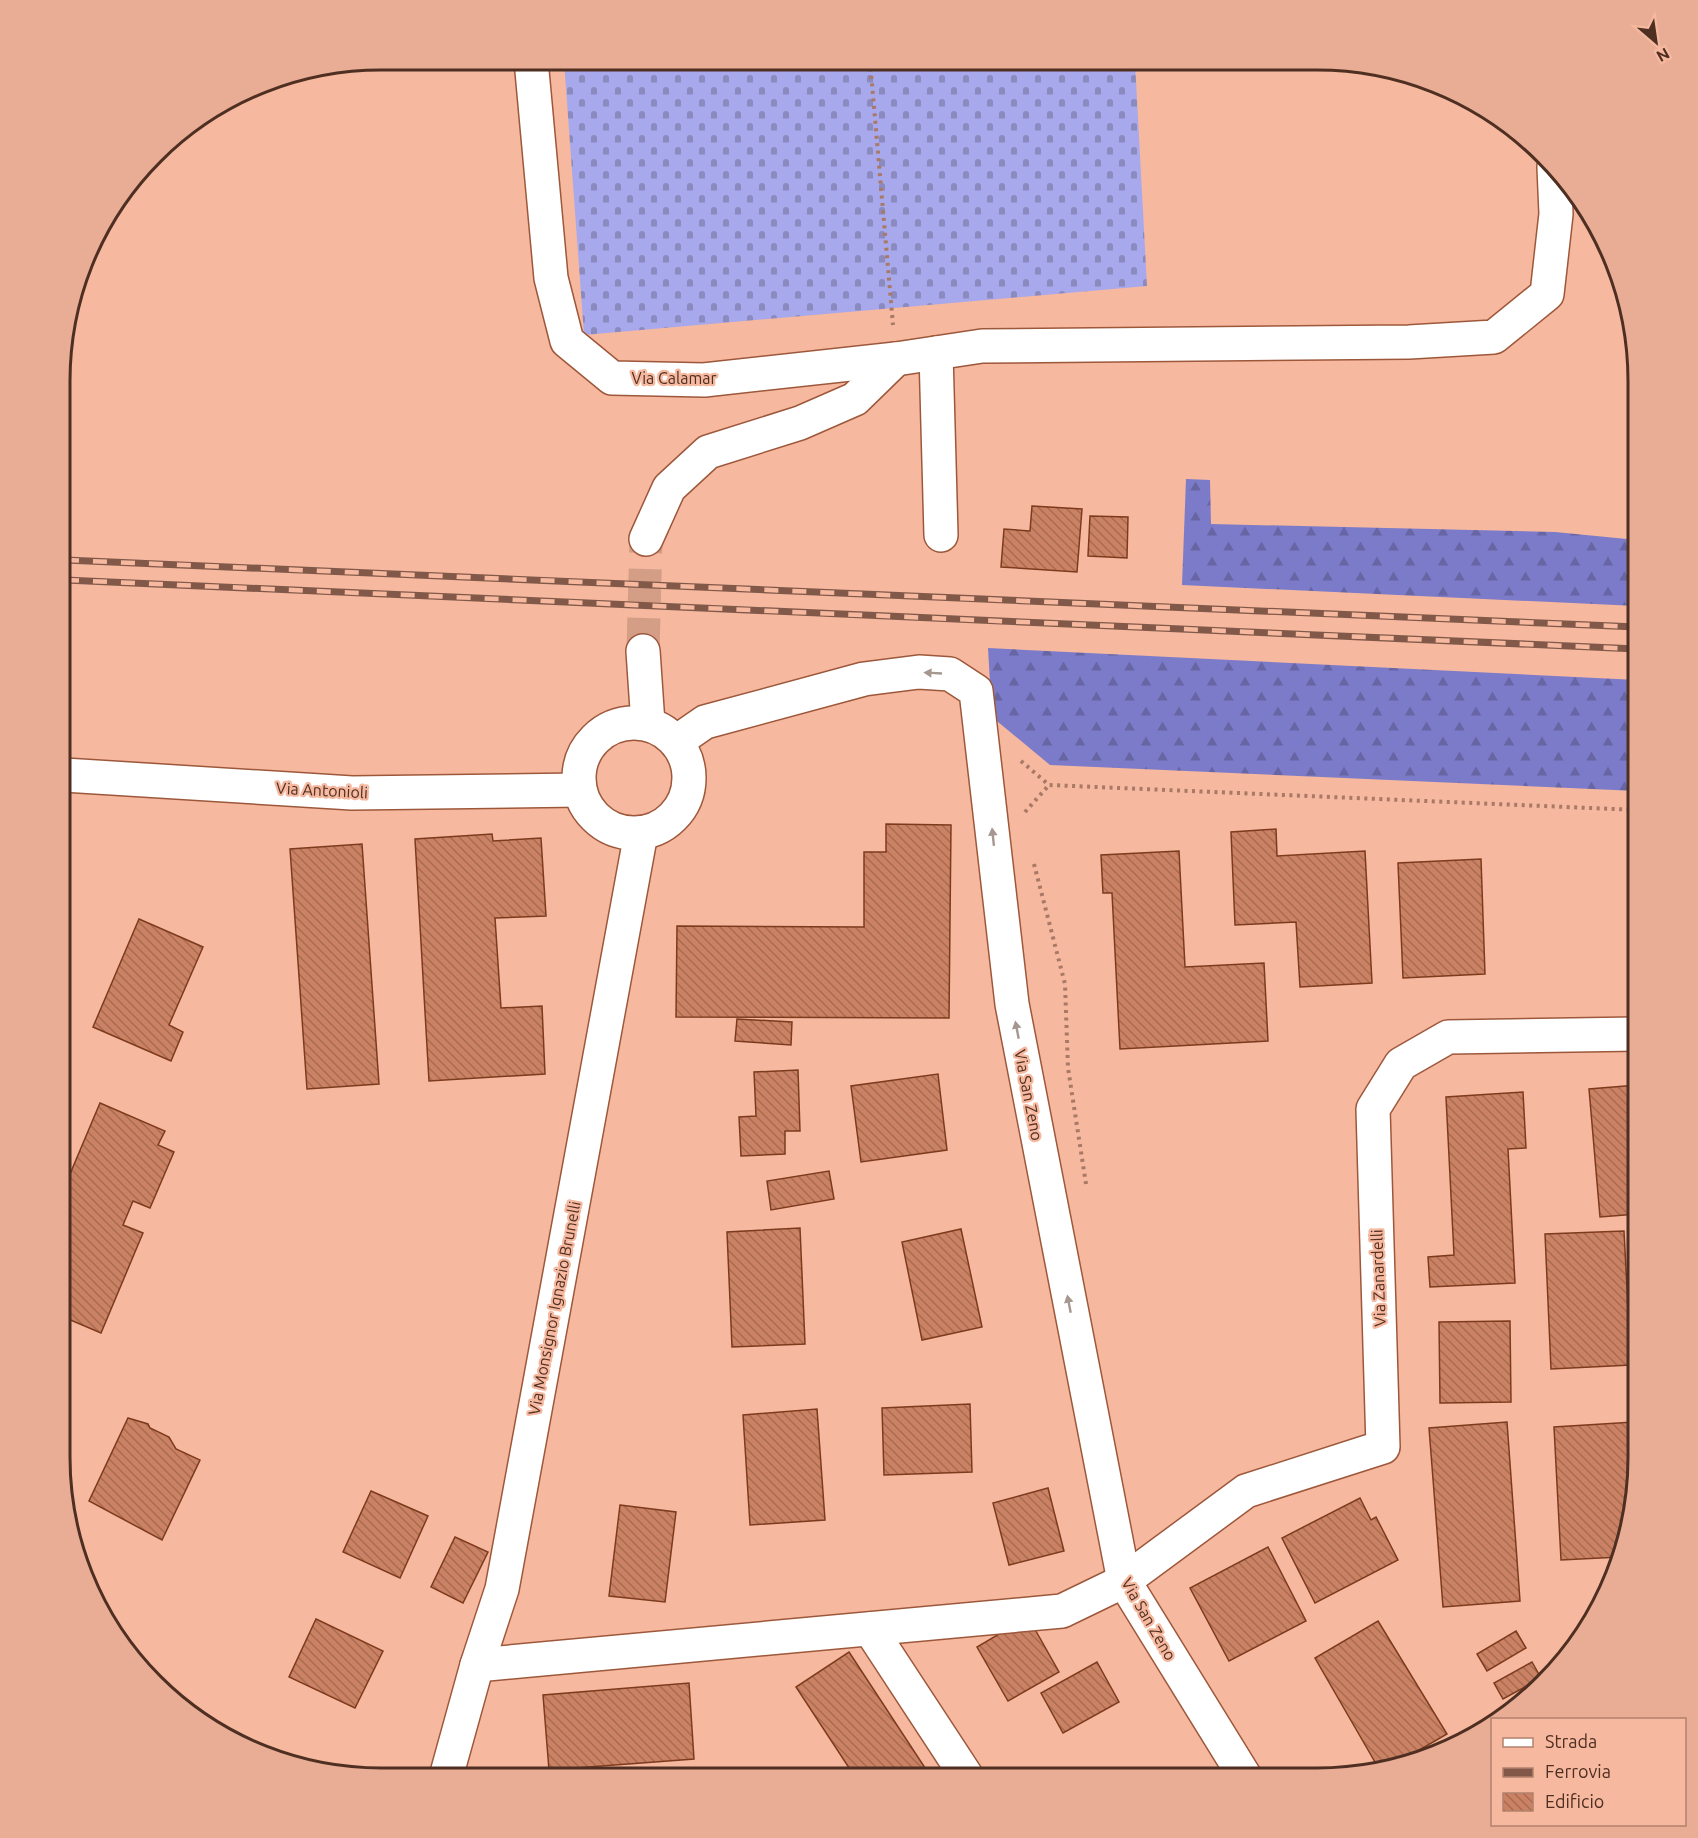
<svg xmlns="http://www.w3.org/2000/svg" width="1698" height="1838" viewBox="0 0 1698 1838" font-family="Ubuntu,sans-serif">
<defs>
<pattern id="forest-firs" width="22" height="20" patternUnits="userSpaceOnUse" patternTransform="scale(1.5)"><rect width="22" height="20" fill="#7b7bc9"/><path d="M5 1l3.5 6h-7zM16 11l3.5 6h-7z" fill="#6765a3"/></pattern>
<pattern id="cemetery-stones" width="16" height="16" patternUnits="userSpaceOnUse" patternTransform="scale(1.5)"><rect width="16" height="16" fill="#a8a9ec"/><path d="M2 7V4a2 2 0 0 1 4 0v3zM10 15v-3a2 2 0 0 1 4 0v3z" fill="#8b8abf"/></pattern>
<pattern id="building-back-hatch" width="6" height="6" patternUnits="userSpaceOnUse" patternTransform="scale(1.5)"><rect width="6" height="6" fill="#cb8264"/><path d="M-1 5l2 2M0 0l6 6M5-1l2 2" fill="none" stroke="#a76b52"/></pattern>
</defs>
<rect width="100%" height="100%" fill="#f6b89f"/>
<g fill="url(#forest-firs)">
<path d="M1186 479 1210 480 1211 524 1555 532 1637 540V606L1182 585Z"/>
<path d="M988 648 1637 680V791L1050 765 992 717Z"/>
</g>
<path fill="url(#cemetery-stones)" d="M564 61 1135 62 1147 286 584 335Z"/>
<g fill="url(#building-back-hatch)" stroke="#7d3b1e" stroke-width="1.5">
<path d="M1032 506 1082 509 1077 572 1001 567 1004 529 1030 531Z"/>
<path d="M1090 516 1128 517 1127 558 1088 556Z"/>
<path d="M886 824 951 825 949 1018 676 1017 677 926 864 927V852H886Z"/>
<path d="M1276 829 1277 856 1365 851 1372 983 1300 987 1296 922 1235 925 1231 832Z"/>
<path d="M492 834 493 841 541 838 546 916 495 918 501 1008 542 1006 545 1074 429 1081 415 839Z"/>
<path d="M362 844 379 1084 307 1089 290 849Z"/>
<path d="M1179 851 1185 967 1264 963 1268 1041 1120 1049 1112 893H1103L1101 855Z"/>
<path d="M1481 859 1485 974 1403 978 1398 863Z"/>
<path d="M139 919 203 947 169 1025 183 1032 171 1061 93 1027Z"/>
<path d="M737 1019 792 1022 791 1045 735 1041Z"/>
<path d="M798 1070 800 1131H785V1154L741 1156 739 1117 756 1116 754 1072Z"/>
<path d="M938 1074 947 1150 861 1162 851 1086Z"/>
<path d="M1637 1085V1214L1600 1217 1589 1089Z"/>
<path d="M1523 1092 1526 1148 1508 1149 1515 1283 1430 1287 1428 1257 1454 1255 1446 1097Z"/>
<path d="M100 1103 165 1131 158 1145 174 1152 150 1208 133 1201 123 1225 143 1233 101 1333 61 1316 62 1193Z"/>
<path d="M829 1171 834 1199 771 1210 767 1181Z"/>
<path d="M800 1228 805 1344 732 1347 727 1232Z"/>
<path d="M961 1229 982 1327 922 1340 902 1242Z"/>
<path d="M1624 1231 1631 1365 1551 1369 1545 1234Z"/>
<path d="M1510 1321 1511 1402 1440 1403 1439 1322Z"/>
<path d="M970 1404 972 1472 884 1475 882 1408Z"/>
<path d="M817 1409 825 1520 750 1525 743 1415Z"/>
<path d="M128 1418 148 1424 150 1428 169 1437 176 1449 200 1460 162 1540 89 1501Z"/>
<path d="M1507 1422 1520 1601 1443 1607 1429 1428Z"/>
<path d="M1634 1422 1637 1478 1627 1540 1620 1557 1561 1560 1554 1427Z"/>
<path d="M1048 1488 1064 1551 1009 1565 993 1503Z"/>
<path d="M371 1491 428 1516 400 1578 343 1552Z"/>
<path d="M1360 1498 1371 1520 1376 1517 1398 1560 1315 1603 1282 1538Z"/>
<path d="M620 1505 676 1512 665 1602 609 1596Z"/>
<path d="M455 1537 488 1552 463 1603 431 1587Z"/>
<path d="M1268 1547 1306 1621 1229 1661 1190 1588Z"/>
<path d="M1028 1617 1059 1672 1008 1701 977 1647Z"/>
<path d="M316 1619 383 1651 355 1708 289 1677Z"/>
<path d="M1378 1621 1447 1734 1390 1767 1379 1769 1315 1658Z"/>
<path d="M1516 1631 1526 1648 1487 1671 1477 1654Z"/>
<path d="M849 1652 931 1777H855L796 1687Z"/>
<path d="M1097 1662 1119 1702 1063 1733 1041 1693Z"/>
<path d="M1532 1662 1541 1678 1503 1699 1494 1683Z"/>
<path d="M689 1683 694 1759 549 1770 543 1695Z"/>
</g>
<g fill="none" stroke-linecap="round" stroke-linejoin="round">
<path stroke="#d49d86" stroke-width="33" stroke-dasharray="33 16" stroke-linecap="butt" d="M643 651 646 539"/>
<defs>
<g id="minor">
<path d="M531 60 551 278 567 341 612 378 704 380 896 359 982 346 1409 342 1494 337 1547 294 1556 214 1554 167"/>
<path d="M936 353 941 535"/>
<path d="M646 539 669 488 708 452 800 423 855 399 896 359"/>
<path d="M643 651 648 724"/>
<circle cx="634" cy="778" r="55"/>
<path d="M676 742 705 722 864 679 919 672 950 674 976 691 1012 1004 1124 1581 1245 1777"/>
<path d="M64 775 352 793 580 790"/>
<path d="M870 1629 967 1777"/>
<path d="M477 1665 1062 1611 1124 1581 1246 1491 1383 1447 1373 1109 1401 1064 1448 1037 1637 1034"/>
<path d="M446 1777 477 1665 502 1589 641 833"/>
</g>
</defs>
<use href="#minor" stroke="#9d583b" stroke-width="36"/>
<g stroke="#a97966" stroke-width="4" stroke-dasharray="3 4.5" stroke-linecap="butt">
<path d="M870 61 893 325"/>
<path d="M1021 761 1049 785 1637 810"/>
<path d="M1025 812 1049 785"/>
<path d="M1034 864 1065 984 1068 1068 1086 1184"/>
</g>
<use href="#minor" stroke="#fff" stroke-width="33"/>
<defs>
<g id="rail">
<path d="M65 560 1637 627"/>
<path d="M65 580 1637 649"/>
</g>
</defs>
<use href="#rail" stroke="#825949" stroke-width="7"/>
<use href="#rail" stroke="#f6b89f" stroke-width="4.5" stroke-dasharray="14" stroke-linecap="butt"/>
</g>
<defs><path id="oneway-solid" d="M-6-.8H1V-3.2L6.5 0L1 3.2V.8H-6Z" transform="scale(1.5)"/></defs>
<g fill="#a69790">
<use href="#oneway-solid" transform="translate(933 673) rotate(-177)"/>
<use href="#oneway-solid" transform="translate(993 837) rotate(-96)"/>
<use href="#oneway-solid" transform="translate(1017 1030) rotate(-101)"/>
<use href="#oneway-solid" transform="translate(1069 1304) rotate(-101)"/>
</g>
<g text-anchor="middle" dominant-baseline="central" stroke-width="4.5" stroke-linejoin="round" paint-order="stroke">
<g font-size="16" fill="#4e2f22" stroke="#f6b89f">
<text x="674" y="378">Via Calamar</text>
<text transform="translate(322 790) rotate(3)">Via Antonioli</text>
<text transform="translate(1029 1095) rotate(79)">Via San Zeno</text>
<text transform="translate(1378 1278) rotate(-92)">Via Zanardelli</text>
<text transform="translate(554 1308) rotate(-79)">Via Monsignor Ignazio Brunelli</text>
<text transform="translate(1149 1619) rotate(60)">Via San Zeno</text>
</g>
</g>
<path d="M0 0H1698V1838H0ZM381 70H1317A311 311 0 0 1 1628 381V1457A311 311 0 0 1 1317 1768H381A311 311 0 0 1 70 1457V381A311 311 0 0 1 381 70Z" fill="#e9ad95" fill-rule="evenodd"/>
<path fill="none" stroke="#4e2f22" stroke-width="3" d="M381 70H1317A311 311 0 0 1 1628 381V1457A311 311 0 0 1 1317 1768H381A311 311 0 0 1 70 1457V381A311 311 0 0 1 381 70Z"/>
<rect x="1491" y="1718" width="195" height="108" fill="#f6b89f" stroke="#b3816d" stroke-width="1.5"/>
<rect x="1503" y="1738" width="30" height="9" fill="#ffffff" stroke="#b3816d" stroke-width="1.5"/>
<text x="1545" y="1748" font-size="18" fill="#4e2f22">Strada</text>
<rect x="1503" y="1768" width="30" height="9" fill="#825949" stroke="#b3816d" stroke-width="1.5"/>
<text x="1545" y="1778" font-size="18" fill="#4e2f22">Ferrovia</text>
<rect x="1503" y="1793" width="30" height="18" fill="url(#building-back-hatch)" stroke="#b3816d" stroke-width="1.5"/>
<text x="1545" y="1808" font-size="18" fill="#4e2f22">Edificio</text>
<g transform="translate(1656 42) rotate(151)" stroke="#f6b89f" stroke-width="4.5" paint-order="stroke">
<path d="M0-4.5L10 22L0 15L-10 22Z" fill="#4e2f22"/>
<text y="-9" font-size="16" font-weight="bold" text-anchor="middle" fill="#4e2f22">N</text>
</g>
</svg>
